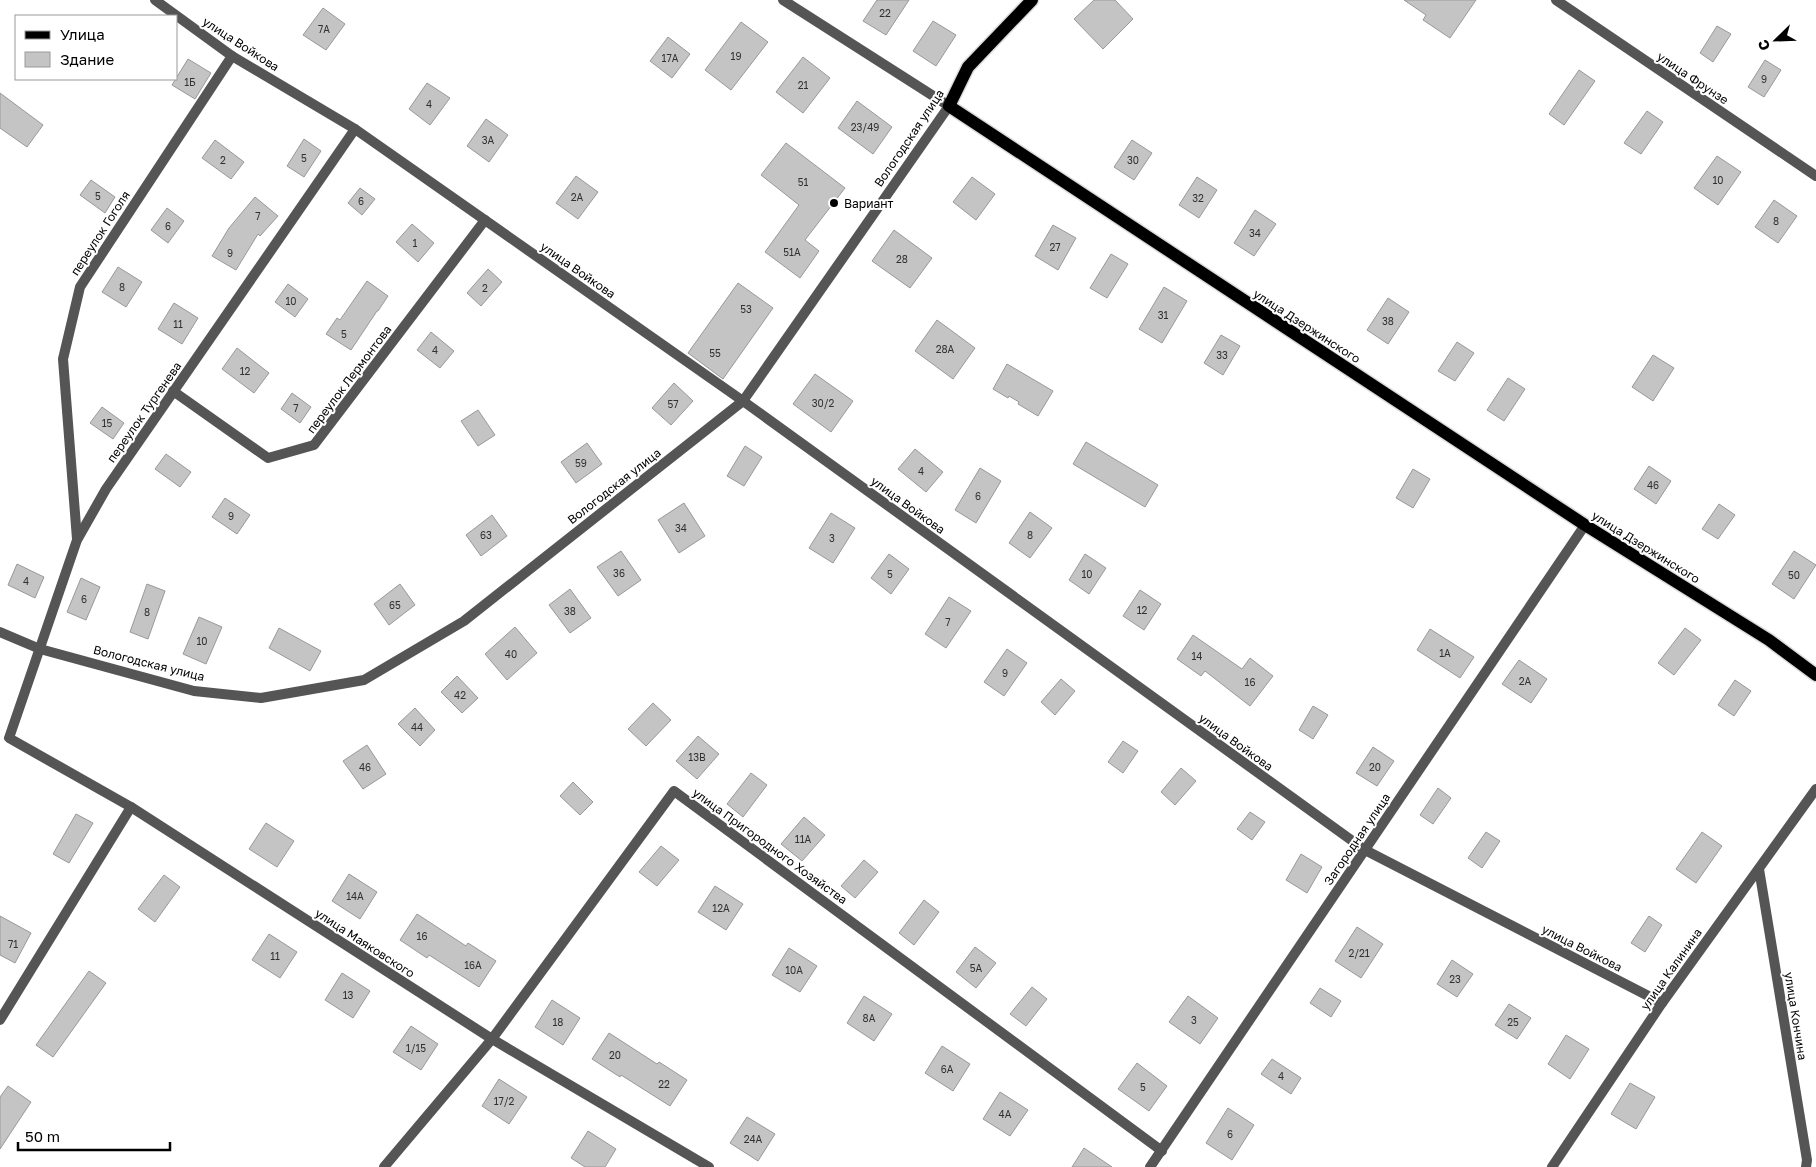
<svg xmlns="http://www.w3.org/2000/svg" width="1816" height="1167" viewBox="0 0 1816 1167" font-family="'Golos Text',sans-serif">
<rect width="100%" height="100%" fill="#fff"/>
<g fill="#c4c4c4" stroke="#999">
<path d="M877 0H909L886 35 863 21Z"/>
<path d="M1094 0H1115L1133 19 1103 49 1074 19Z"/>
<path d="M1404 0H1476L1450 38 1423 20 1426 15Z"/>
<path d="M323 8 345 24 326 50 303 35Z"/>
<path d="M933 21 956 35 936 66 913 51Z"/>
<path d="M741 22 768 42 731 90 705 70Z"/>
<path d="M1717 26 1731 34 1713 62 1700 53Z"/>
<path d="M668 37 690 54 672 78 650 61Z"/>
<path d="M803 57 830 78 803 113 776 92Z"/>
<path d="M188 59 211 73 195 99 172 85Z"/>
<path d="M1765 60 1781 70 1764 97 1748 87Z"/>
<path d="M1579 70 1595 81 1564 125 1549 114Z"/>
<path d="M427 83 450 98 430 125 409 109Z"/>
<path d="M0 93 43 125 27 147 0 128Z"/>
<path d="M857 101 892 127 873 154 838 128Z"/>
<path d="M1647 111 1663 122 1641 154 1624 143Z"/>
<path d="M486 119 508 135 489 162 467 146Z"/>
<path d="M304 139 321 151 304 177 287 166Z"/>
<path d="M215 140 244 162 231 179 202 158Z"/>
<path d="M1132 140 1152 153 1134 180 1114 167Z"/>
<path d="M786 143 845 188 805 240 819 251 800 278 765 252 799 205 761 175Z"/>
<path d="M1717 156 1741 172 1718 205 1694 188Z"/>
<path d="M576 176 598 192 578 219 556 203Z"/>
<path d="M972 177 995 194 976 220 953 202Z"/>
<path d="M1197 177 1217 190 1199 218 1179 205Z"/>
<path d="M91 180 115 197 105 213 80 195Z"/>
<path d="M360 188 375 199 362 215 348 203Z"/>
<path d="M255 197 278 216 260 236 258 234 236 270 212 256 229 228Z"/>
<path d="M1774 200 1797 216 1778 243 1755 227Z"/>
<path d="M167 208 184 221 168 243 151 230Z"/>
<path d="M1255 210 1276 224 1254 256 1234 243Z"/>
<path d="M412 224 434 243 418 262 396 242Z"/>
<path d="M1053 225 1076 238 1058 270 1035 256Z"/>
<path d="M894 230 932 258 910 288 872 261Z"/>
<path d="M1111 254 1128 264 1107 298 1090 288Z"/>
<path d="M118 267 142 282 126 307 102 292Z"/>
<path d="M488 269 502 282 481 306 467 293Z"/>
<path d="M367 281 388 296 378 311H377L351 350 326 334 337 318 340 320Z"/>
<path d="M738 283 773 308 723 379 688 353Z"/>
<path d="M288 284 308 299 295 317 275 302Z"/>
<path d="M1164 287 1187 301 1162 343 1139 329Z"/>
<path d="M1388 298 1409 312 1388 344 1367 330Z"/>
<path d="M174 303 198 318 182 344 158 329Z"/>
<path d="M937 320 975 348 953 379 915 351Z"/>
<path d="M431 332 454 351 440 368 417 350Z"/>
<path d="M1221 335 1240 346 1223 375 1204 363Z"/>
<path d="M1457 342 1474 353 1455 381 1438 371Z"/>
<path d="M237 348 269 373 254 393 222 369Z"/>
<path d="M1653 355 1674 368 1653 401 1632 387Z"/>
<path d="M1007 364 1053 391 1038 416 1018 404 1019 402 1009 396 1008 398 993 389Z"/>
<path d="M815 374 853 401 831 432 793 404Z"/>
<path d="M1508 378 1525 389 1504 421 1487 410Z"/>
<path d="M674 383 693 401 671 425 652 408Z"/>
<path d="M292 393 311 407 300 423 281 409Z"/>
<path d="M102 407 124 423 113 439 90 423Z"/>
<path d="M478 410 495 435 478 446 461 421Z"/>
<path d="M1086 442 1158 485 1145 507 1073 464Z"/>
<path d="M587 443 602 464 576 483 561 462Z"/>
<path d="M745 446 762 457 744 486 727 476Z"/>
<path d="M915 449 943 472 926 492 898 469Z"/>
<path d="M166 454 191 472 180 487 155 469Z"/>
<path d="M1649 466 1671 481 1656 504 1634 489Z"/>
<path d="M980 468 1001 481 976 523 955 510Z"/>
<path d="M1413 469 1430 479 1413 508 1396 498Z"/>
<path d="M225 498 250 515 237 534 212 517Z"/>
<path d="M684 503 705 536 679 553 658 520Z"/>
<path d="M1719 504 1735 515 1718 539 1702 529Z"/>
<path d="M1030 512 1052 528 1030 558 1009 543Z"/>
<path d="M831 513 855 528 833 563 809 548Z"/>
<path d="M492 515 507 536 481 556 466 535Z"/>
<path d="M621 551 641 580 618 596 597 567Z"/>
<path d="M1794 551 1816 565 1794 599 1772 584Z"/>
<path d="M889 554 909 569 891 594 871 578Z"/>
<path d="M1085 554 1106 568 1089 594 1069 580Z"/>
<path d="M17 564 44 577 35 598 8 585Z"/>
<path d="M81 578 100 587 86 620 67 612Z"/>
<path d="M147 584 165 591 148 639 130 632Z"/>
<path d="M400 584 415 605 389 625 374 604Z"/>
<path d="M570 589 591 618 570 633 549 605Z"/>
<path d="M1140 590 1161 604 1144 630 1123 616Z"/>
<path d="M949 597 971 611 946 648 925 634Z"/>
<path d="M199 617 222 627 206 664 183 654Z"/>
<path d="M515 627 537 653 507 680 485 654Z"/>
<path d="M279 628 321 651 310 671 269 648Z"/>
<path d="M1685 628 1701 640 1674 675 1658 663Z"/>
<path d="M1430 629 1474 657 1460 678 1417 650Z"/>
<path d="M1193 635 1242 669 1250 658 1273 676 1250 706 1205 671 1201 676 1177 659Z"/>
<path d="M1007 649 1027 663 1004 696 984 682Z"/>
<path d="M1519 660 1547 679 1531 703 1502 684Z"/>
<path d="M457 676 478 698 462 713 441 692Z"/>
<path d="M1061 679 1075 691 1055 715 1041 702Z"/>
<path d="M1735 680 1751 691 1734 716 1718 705Z"/>
<path d="M653 703 671 720 646 746 628 729Z"/>
<path d="M1313 706 1328 715 1313 739 1299 730Z"/>
<path d="M415 708 435 730 420 746 398 724Z"/>
<path d="M698 736 719 754 697 779 676 761Z"/>
<path d="M1123 741 1138 751 1123 773 1108 762Z"/>
<path d="M367 745 386 774 363 789 343 761Z"/>
<path d="M1373 747 1394 761 1377 786 1356 773Z"/>
<path d="M1181 768 1196 781 1175 805 1161 792Z"/>
<path d="M751 773 767 785 743 817 727 804Z"/>
<path d="M573 782 593 802 580 815 560 796Z"/>
<path d="M1438 788 1451 798 1433 824 1420 815Z"/>
<path d="M1250 812 1265 822 1252 840 1237 829Z"/>
<path d="M76 814 93 823 69 863 53 854Z"/>
<path d="M804 817 825 835 802 861 781 844Z"/>
<path d="M266 823 294 841 277 867 249 849Z"/>
<path d="M1486 832 1500 841 1482 868 1468 858Z"/>
<path d="M1702 832 1722 846 1696 883 1676 869Z"/>
<path d="M661 846 679 860 657 886 639 872Z"/>
<path d="M1301 854 1322 867 1307 893 1286 880Z"/>
<path d="M864 860 878 872 855 898 841 886Z"/>
<path d="M349 874 377 892 360 919 332 901Z"/>
<path d="M164 875 180 887 155 922 138 909Z"/>
<path d="M715 886 743 904 726 930 698 912Z"/>
<path d="M924 900 939 912 914 945 899 933Z"/>
<path d="M417 914 466 946 468 943 496 961 479 987 429 955 427 958 400 940Z"/>
<path d="M0 916 31 933 15 963 0 955Z"/>
<path d="M1649 916 1662 925 1645 952 1631 943Z"/>
<path d="M1357 927 1383 944 1361 978 1335 961Z"/>
<path d="M269 934 297 952 280 978 252 960Z"/>
<path d="M975 947 996 963 976 988 956 972Z"/>
<path d="M789 948 817 966 800 992 772 975Z"/>
<path d="M1452 960 1473 974 1457 997 1437 984Z"/>
<path d="M89 971 106 983 53 1057 36 1045Z"/>
<path d="M342 973 370 991 353 1018 325 1000Z"/>
<path d="M1032 987 1047 999 1026 1026 1010 1014Z"/>
<path d="M1320 988 1341 1001 1331 1017 1310 1003Z"/>
<path d="M864 996 892 1014 874 1041 847 1023Z"/>
<path d="M1188 996 1218 1018 1200 1044 1169 1022Z"/>
<path d="M552 1000 580 1018 563 1045 535 1027Z"/>
<path d="M1509 1004 1531 1018 1517 1039 1495 1025Z"/>
<path d="M411 1026 438 1044 421 1070 393 1052Z"/>
<path d="M609 1033 657 1064 659 1062 687 1080 670 1106 621 1075 620 1077 592 1059Z"/>
<path d="M1566 1035 1589 1049 1570 1079 1548 1064Z"/>
<path d="M942 1046 970 1064 953 1091 925 1073Z"/>
<path d="M1272 1059 1301 1078 1291 1094 1261 1074Z"/>
<path d="M1137 1063 1167 1086 1149 1111 1118 1089Z"/>
<path d="M499 1079 527 1097 509 1124 482 1106Z"/>
<path d="M1630 1083 1655 1097 1636 1129 1611 1114Z"/>
<path d="M8 1086 31 1102 0 1149V1097Z"/>
<path d="M1000 1092 1028 1110 1010 1136 983 1119Z"/>
<path d="M1228 1108 1254 1125 1232 1160 1206 1143Z"/>
<path d="M747 1117 775 1134 758 1161 730 1143Z"/>
<path d="M588 1131 616 1149 605 1167H585L571 1158Z"/>
<path d="M1084 1148 1112 1167H1072Z"/>
</g>
<g fill="none" stroke-linecap="round" stroke-linejoin="round">
<defs>
<path id="primary" d="M1032 0 968 67 949 106 1585 525 1769 640 1816 675"/>
</defs>
<use href="#primary" stroke="#dbdbdb" stroke-width="15"/>
<g stroke="#555" stroke-width="10">
<path d="M155 0 232 56 355 129 743 401 1365 850 1662 1003"/>
<path d="M1556 0 1816 176"/>
<path d="M355 129 106 489 77 540 9 738 131 807 492 1039 709 1167"/>
<path d="M173 391 268 458 314 445 485 220"/>
<path d="M77 539 63 359 80 287 232 56"/>
<path d="M0 632 40 649 194 691 261 698 364 680 464 621 743 401 949 106 783 0"/>
<path d="M1759 869 1807 1160 1806 1167"/>
<path d="M0 1020 131 807"/>
<path d="M384 1167 492 1039 674 791 1162 1151"/>
<path d="M1552 1167 1662 1003 1816 789"/>
</g>
<path stroke="#555" stroke-width="10" d="M1150 1167 1585 525"/>
<use href="#primary" stroke="#000" stroke-width="12"/>
</g>
<circle fill="#000" stroke="#fff" stroke-width="2" cx="834" cy="203" r="5"/>
<g text-anchor="middle" dominant-baseline="central" stroke-width="4" stroke-linejoin="round" paint-order="stroke">
<g font-size="10" fill="#313131">
<text x="885" y="13">22</text>
<text x="324" y="29">7А</text>
<text x="736" y="56">19</text>
<text x="670" y="58">17А</text>
<text x="1764" y="79">9</text>
<text x="190" y="82">1Б</text>
<text x="803" y="85">21</text>
<text x="429" y="104">4</text>
<text x="865" y="127">23/49</text>
<text x="488" y="140">3А</text>
<text x="304" y="158">5</text>
<text x="223" y="160">2</text>
<text x="1133" y="160">30</text>
<text x="1718" y="180">10</text>
<text x="803" y="182">51</text>
<text x="98" y="196">5</text>
<text x="577" y="197">2А</text>
<text x="1198" y="198">32</text>
<text x="361" y="201">6</text>
<text x="258" y="216">7</text>
<text x="1776" y="221">8</text>
<text x="168" y="226">6</text>
<text x="1255" y="233">34</text>
<text x="415" y="243">1</text>
<text x="1055" y="247">27</text>
<text x="792" y="252">51А</text>
<text x="230" y="253">9</text>
<text x="902" y="259">28</text>
<text x="122" y="287">8</text>
<text x="485" y="288">2</text>
<text x="291" y="301">10</text>
<text x="746" y="309">53</text>
<text x="1163" y="315">31</text>
<text x="1388" y="321">38</text>
<text x="178" y="324">11</text>
<text x="344" y="334">5</text>
<text x="945" y="349">28А</text>
<text x="435" y="350">4</text>
<text x="715" y="353">55</text>
<text x="1222" y="355">33</text>
<text x="245" y="371">12</text>
<text x="823" y="403">30/2</text>
<text x="673" y="404">57</text>
<text x="296" y="408">7</text>
<text x="107" y="423">15</text>
<text x="581" y="463">59</text>
<text x="921" y="471">4</text>
<text x="1653" y="485">46</text>
<text x="978" y="496">6</text>
<text x="231" y="516">9</text>
<text x="681" y="528">34</text>
<text x="486" y="535">63</text>
<text x="1030" y="535">8</text>
<text x="832" y="538">3</text>
<text x="619" y="573">36</text>
<text x="890" y="574">5</text>
<text x="1087" y="574">10</text>
<text x="1794" y="575">50</text>
<text x="26" y="581">4</text>
<text x="84" y="599">6</text>
<text x="395" y="605">65</text>
<text x="1142" y="610">12</text>
<text x="570" y="611">38</text>
<text x="147" y="612">8</text>
<text x="948" y="622">7</text>
<text x="202" y="641">10</text>
<text x="1445" y="653">1А</text>
<text x="511" y="654">40</text>
<text x="1197" y="656">14</text>
<text x="1005" y="673">9</text>
<text x="1525" y="681">2А</text>
<text x="1250" y="682">16</text>
<text x="460" y="695">42</text>
<text x="417" y="727">44</text>
<text x="697" y="757">13В</text>
<text x="365" y="767">46</text>
<text x="1375" y="767">20</text>
<text x="803" y="839">11А</text>
<text x="355" y="896">14А</text>
<text x="721" y="908">12А</text>
<text x="422" y="936">16</text>
<text x="13" y="944">71</text>
<text x="1359" y="953">2/21</text>
<text x="275" y="956">11</text>
<text x="473" y="965">16А</text>
<text x="976" y="968">5А</text>
<text x="794" y="970">10А</text>
<text x="1455" y="979">23</text>
<text x="348" y="995">13</text>
<text x="869" y="1018">8А</text>
<text x="1194" y="1020">3</text>
<text x="558" y="1022">18</text>
<text x="1513" y="1022">25</text>
<text x="416" y="1048">1/15</text>
<text x="615" y="1055">20</text>
<text x="947" y="1069">6А</text>
<text x="1281" y="1076">4</text>
<text x="664" y="1084">22</text>
<text x="1143" y="1087">5</text>
<text x="504" y="1101">17/2</text>
<text x="1005" y="1114">4А</text>
<text x="1230" y="1134">6</text>
<text x="753" y="1139">24А</text>
</g>
<g font-size="12" fill="#000" stroke="#fff">
<text transform="translate(241 44) rotate(33)">улица Войкова</text>
<text transform="translate(1693 78) rotate(34)">улица Фрунзе</text>
<text transform="translate(909 138) rotate(-56)">Вологодская улица</text>
<text transform="translate(100 233) rotate(-57)">переулок Гоголя</text>
<text transform="translate(578 270) rotate(35)">улица Войкова</text>
<text transform="translate(1307 326) rotate(33)">улица Дзержинского</text>
<text transform="translate(349 379) rotate(-53)">переулок Лермонтова</text>
<text transform="translate(144 412) rotate(-55)">переулок Тургенева</text>
<text transform="translate(614 486) rotate(-38)">Вологодская улица</text>
<text transform="translate(908 505) rotate(36)">улица Войкова</text>
<text transform="translate(1646 547) rotate(32)">улица Дзержинского</text>
<text transform="translate(149 663) rotate(14)">Вологодская улица</text>
<text transform="translate(1236 742) rotate(36)">улица Войкова</text>
<text transform="translate(1357 839) rotate(-56)">Загородная улица</text>
<text transform="translate(770 846) rotate(36)">улица Пригородного Хозяйства</text>
<text transform="translate(365 943) rotate(33)">улица Маяковского</text>
<text transform="translate(1582 948) rotate(27)">улица Войкова</text>
<text transform="translate(1671 969) rotate(-55)">улица Калинина</text>
<text transform="translate(1796 1016) rotate(81)">улица Кончина</text>
</g>
<g font-size="12" fill="#000" stroke="#fff" text-anchor="start">
<text x="844" y="203">Вариант</text>
</g>
</g>
<rect x="15" y="15" width="162" height="65" fill="#ffffff" stroke="#999999"/>
<rect x="25" y="31" width="25" height="8" fill="#000000" stroke="#999999"/>
<text x="60" y="40" font-size="15" fill="#000000">Улица</text>
<rect x="25" y="52" width="25" height="15" fill="#c4c4c4" stroke="#999999"/>
<text x="60" y="65" font-size="15" fill="#000000">Здание</text>
<g transform="translate(1776 40) rotate(247)" stroke="#ffffff" stroke-width="4" paint-order="stroke">
<path d="M0-4L9 19L0 12L-9 19Z" fill="#000000"/>
<text y="-8" font-size="14" font-weight="bold" text-anchor="middle" fill="#000000">С</text>
</g>
<path d="M18 1142v8h152v-8" fill="none" stroke="#000000" stroke-width="2.5"/>
<text x="25" y="1142" font-size="15" fill="#000000" stroke="#ffffff" stroke-width="4" paint-order="stroke">50 m</text>
</svg>
